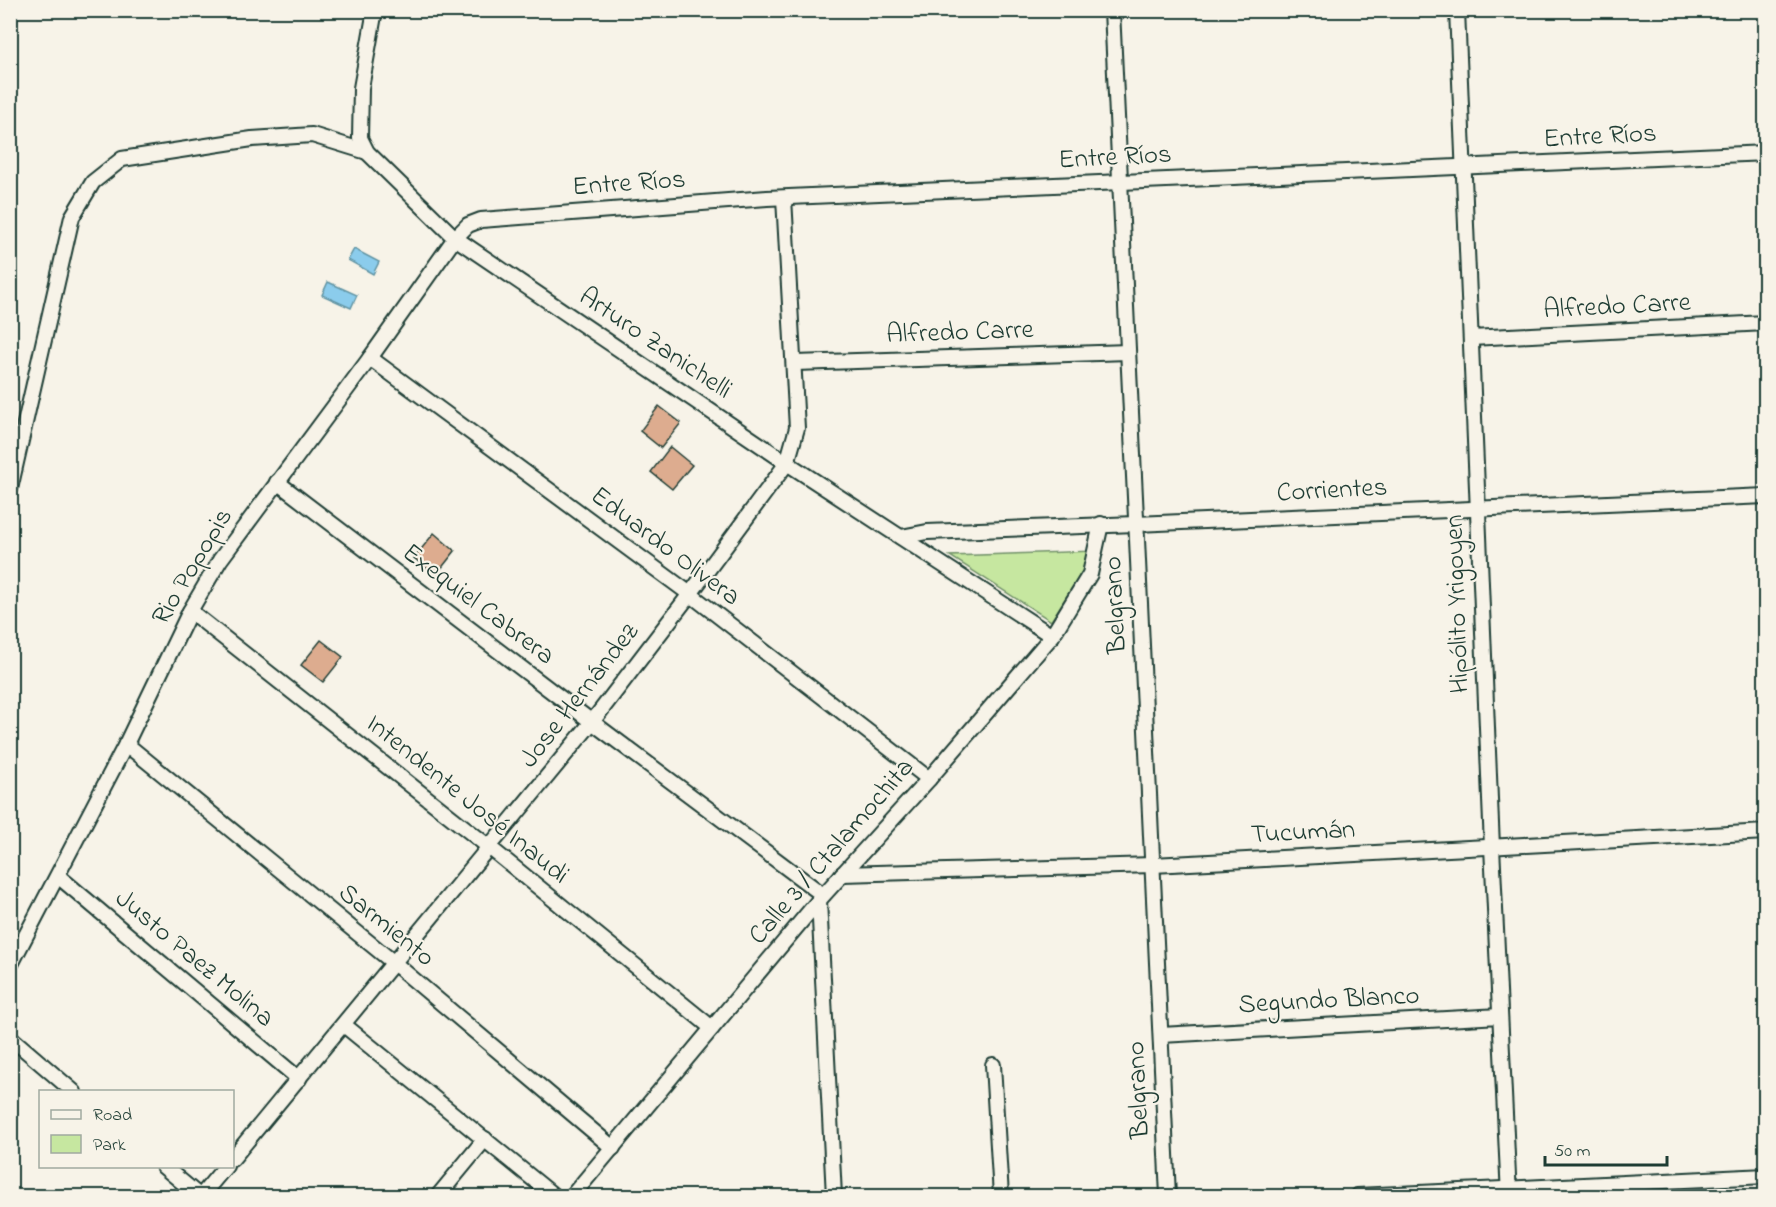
<svg xmlns="http://www.w3.org/2000/svg" width="1776" height="1207" viewBox="0 0 1776 1207" font-family="'Indie Flower',sans-serif">
<rect width="100%" height="100%" fill="#f7f3e8"/>
<filter id="ink" filterUnits="userSpaceOnUse"><feTurbulence type="fractalNoise" baseFrequency=".0167" numOctaves="2"/><feDisplacementMap in="SourceGraphic" scale="12" xChannelSelector="R" yChannelSelector="G"/><feConvolveMatrix kernelMatrix="1 2 1 2 8 2 1 2 1" color-interpolation-filters="sRGB"/></filter>
<g filter="url(#ink)">
<path fill="#c6e7a0" stroke="#72926a" stroke-width="1.5" d="M1095 551 1051 621 950 556Z"/>
<g fill="#8bccec" stroke="#6093a2" stroke-width="1.5">
<path d="M354 249 379 262 373 274 348 260Z"/>
<path d="M328 282 357 295 351 308 322 295Z"/>
</g>
<g fill="#ddac8f" stroke="#1f3d34" stroke-width="1.5">
<path d="M659 406 681 423 661 448 640 431Z"/>
<path d="M670 447 692 465 672 489 651 472Z"/>
<path d="M434 533 455 551 436 575 414 558Z"/>
<path d="M321 640 343 657 323 682 301 665Z"/>
</g>
<g fill="none" stroke-linecap="round" stroke-linejoin="round">
<defs>
<g id="minor">
<path d="M375 10 361 88 360 138 367 152 455 238 787 463 1052 636"/>
<path d="M1112 10 1168 1196"/>
<path d="M1457 10 1492 847 1509 1196"/>
<path d="M1471 338 1766 323"/>
<path d="M370 358 690 594 929 779"/>
<path d="M795 363 1128 352"/>
<path d="M277 482 592 722 823 895"/>
<path d="M10 489 72 217 93 182 122 159 252 139 312 135 367 152"/>
<path d="M901 537 927 532 1136 524 1766 496"/>
<path d="M190 611 489 847 712 1028"/>
<path d="M126 744 394 963 613 1148"/>
<path d="M842 874 1153 865 1766 832"/>
<path d="M58 876 299 1079"/>
<path d="M819 900 834 1196"/>
<path d="M10 966 126 744 190 611 220 560 370 358 455 238 468 225 481 220 767 198 1766 153"/>
<path d="M344 1025 554 1196"/>
<path d="M1161 1035 1500 1016"/>
<path d="M10 1037 74 1092"/>
<path d="M993 1065 1001 1196"/>
<path d="M232 1159 592 722 690 594 787 463 797 428 784 198"/>
<path d="M163 1166 199 1196"/>
<path d="M201 1196 226 1166"/>
<path d="M438 1196 485 1139"/>
<path d="M572 1196 819 900 929 779 1052 636 1090 574 1101 524"/>
<path d="M1357 1196 1766 1176"/>
</g>
</defs>
<use href="#minor" stroke="#1f3d34" stroke-width="18"/>
<use href="#minor" stroke="#f7f3e8" stroke-width="14"/>
</g>
</g>
<g text-anchor="middle" dominant-baseline="central" stroke-width="4.5" stroke-linejoin="round" paint-order="stroke">
<g font-size="27" fill="#1f3d34" stroke="#f7f3e8">
<text transform="translate(1600 137) rotate(-3)">Entre Ríos</text>
<text transform="translate(1115 158) rotate(-3)">Entre Ríos</text>
<text transform="translate(629 184) rotate(-4)">Entre Ríos</text>
<text transform="translate(1617 307) rotate(-3)">Alfredo Carre</text>
<text transform="translate(960 333) rotate(-2)">Alfredo Carre</text>
<text transform="translate(655 344) rotate(34)">Arturo Zanichelli</text>
<text transform="translate(1332 491) rotate(-3)">Corrientes</text>
<text transform="translate(665 547) rotate(37)">Eduardo Olivera</text>
<text transform="translate(193 567) rotate(-59)">Rio Popopis</text>
<text transform="translate(1458 604) rotate(-92)">Hipólito Yrigoyen</text>
<text transform="translate(478 605) rotate(37)">Exequiel Cabrera</text>
<text transform="translate(1116 605) rotate(-93)">Belgrano</text>
<text transform="translate(580 696) rotate(-52)">Jose Hernández</text>
<text transform="translate(467 800) rotate(39)">Intendente José Inaudi</text>
<text transform="translate(1303 833) rotate(-3)">Tucumán</text>
<text transform="translate(832 852) rotate(-49)">Calle 3 / Ctalamochita</text>
<text transform="translate(386 926) rotate(39)">Sarmiento</text>
<text transform="translate(194 959) rotate(40)">Justo Paez Molina</text>
<text transform="translate(1329 1001) rotate(-3)">Segundo Blanco</text>
<text transform="translate(1139 1090) rotate(-93)">Belgrano</text>
</g>
</g>
<rect width="1776" height="1207" fill="none" stroke="#f7f3e8" stroke-width="36"/>
<rect x="18" y="18" width="1740" height="1171" fill="none" stroke="#1f3d34" stroke-width="2" filter="url(#ink)"/>
<rect x="39" y="1090" width="195" height="78" fill="#f7f3e8" stroke="#a1aaa0" stroke-width="1.5"/>
<rect x="51" y="1110" width="30" height="9" fill="#f7f3e8" stroke="#a1aaa0" stroke-width="1.5"/>
<text x="93" y="1120" font-size="18" fill="#1f3d34">Road</text>
<rect x="51" y="1135" width="30" height="18" fill="#c6e7a0" stroke="#a1aaa0" stroke-width="1.5"/>
<text x="93" y="1150" font-size="18" fill="#1f3d34">Park</text>
<path d="M1545 1156v9h122v-9" fill="none" stroke="#1f3d34" stroke-width="3"/>
<text x="1554" y="1156" font-size="18" fill="#1f3d34" stroke="#f7f3e8" stroke-width="4.5" paint-order="stroke">50 m</text>
</svg>
